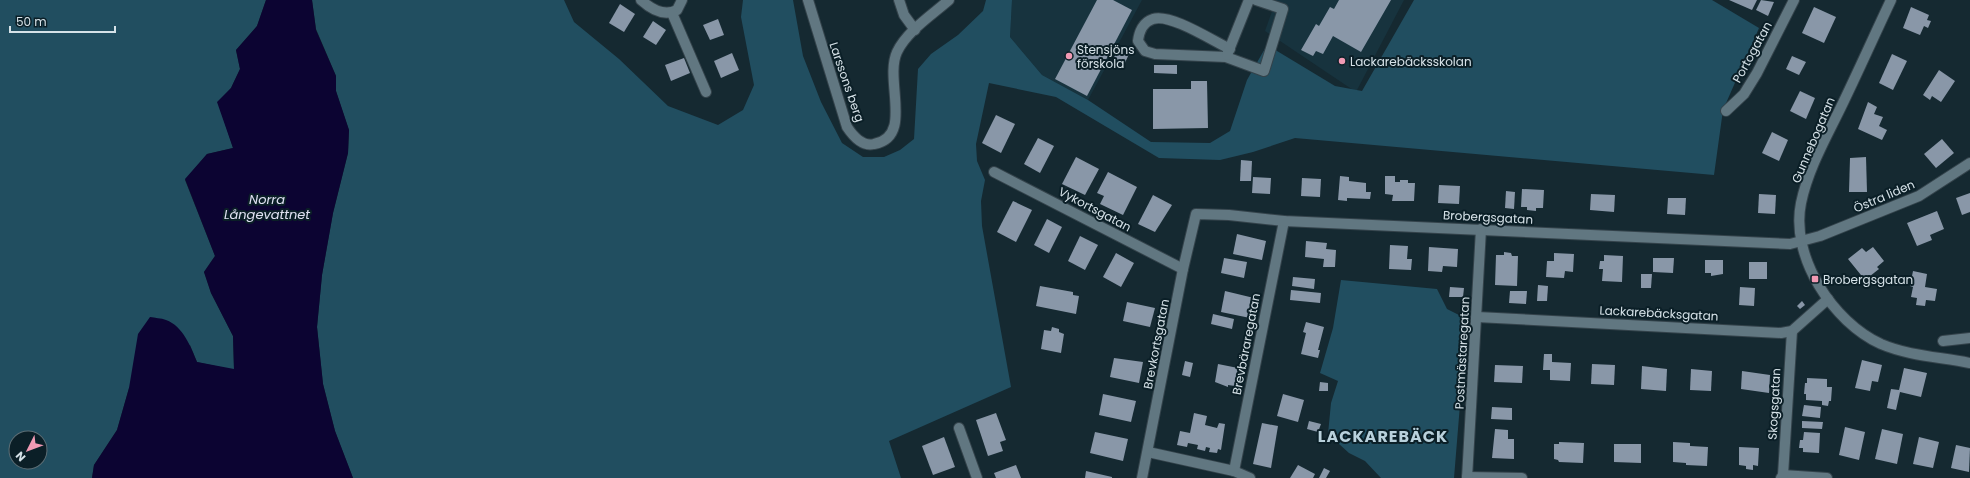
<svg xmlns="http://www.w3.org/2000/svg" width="1970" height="478" viewBox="0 0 1970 478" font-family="Poppins,sans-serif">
<rect width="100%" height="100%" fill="#152931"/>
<g fill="#17333e">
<path d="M1012 0H1142L1088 100 1042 75 1010 37Z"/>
<path d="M1276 0H1404L1356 92 1265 31Z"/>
</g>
<g fill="#214e60" fill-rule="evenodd">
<path d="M0 0H266L257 26 236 50 240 69 231 88 218 102 233 148 207 154 185 180 215 256 204 272 211 293 233 336 234 370 197 362 190 345 129 388 117 430 94 465 92 478H0ZM16 438H40V462H16Z"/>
<path d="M312 0H564L574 22 619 59 668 106 718 125 743 110 754 85 741 17 743 0H793L803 56 821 102 842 143 863 157H884L900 150 914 139 918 69 931 54 958 35 983 11 986 0H1012L1010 37 1042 75 1088 100 1151 142 1210 143 1230 131 1247 80 1267 45 1335 86 1362 91 1414 0H1712L1759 28 1723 110 1714 175 1295 138 1253 152 1220 160 1159 158 1056 97 989 83 976 144 977 161 985 180 981 201 982 226 1011 387 889 441 901 478H353L335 431 323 384 317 327 322 275 333 213 348 153 349 130 336 91V76L316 29Z"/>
<path d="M1341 280 1437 289 1447 309 1467 319 1454 478H1381L1365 461 1349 453 1328 434 1331 403 1338 381 1320 373 1333 328Z"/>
</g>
<path fill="#0c0432" d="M266 0H312L316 30 336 76V91L349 130 348 153 333 213 322 275 317 327 323 384 335 431 353 478H92L94 465 117 430 129 388 138 334 150 317C155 318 161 318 166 320 183 326 191 347 197 362L234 369 233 336 211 293 204 272 215 256 185 179 207 154 233 148 217 102 231 88 240 69 236 50 257 26Z"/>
<g fill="#8997a8">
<path d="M1097 0H1113L1132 10 1087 96 1055 79Z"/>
<path d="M1339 0H1391L1361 52 1333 36 1323 54 1316 51 1313 56 1301 50 1316 24 1319 26 1330 7 1334 9Z"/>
<path d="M1729 0H1757L1752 10Z"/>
<path d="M1761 0 1774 2 1768 16 1756 10Z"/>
<path d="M620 4 635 14 624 32 609 23Z"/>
<path d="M1814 7 1836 17 1824 43 1802 33Z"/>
<path d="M1911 7 1929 15 1927 20 1931 21 1928 28 1924 26 1920 35 1903 28Z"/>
<path d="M718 19 724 35 710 40 703 25Z"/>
<path d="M653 21 666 30 656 45 643 37Z"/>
<path d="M1119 49 1129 54 1124 65 1113 59Z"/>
<path d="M732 53 739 70 721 78 714 61Z"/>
<path d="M1892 54 1907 61 1893 90 1879 83Z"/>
<path d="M1792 56 1806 62 1799 75 1786 69Z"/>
<path d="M684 58 690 73 671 81 665 65Z"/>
<path d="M1154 65H1177V74L1154 73Z"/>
<path d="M1939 70 1955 81 1941 102 1932 96 1930 100 1923 95Z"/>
<path d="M1191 81H1207L1208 128 1153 129V89H1191Z"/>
<path d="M1800 91 1815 98 1806 119 1790 111Z"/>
<path d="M1868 102 1877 107 1874 114 1883 117 1879 126 1887 130 1882 140 1858 129Z"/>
<path d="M996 115 1015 124 1001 153 982 143Z"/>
<path d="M1772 132 1788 140 1779 161 1762 153Z"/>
<path d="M1038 138 1054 146 1040 173 1024 164Z"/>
<path d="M1942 139 1954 153 1936 168 1924 154Z"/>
<path d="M1076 157 1099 169 1085 195 1062 184Z"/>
<path d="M1866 157 1867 192H1849L1850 158Z"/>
<path d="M1241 160 1252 161 1251 181H1240Z"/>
<path d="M1108 172 1137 187 1123 215 1100 204 1104 196 1097 193Z"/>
<path d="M1340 176 1349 177V181L1366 183V192H1371L1370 199 1347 198V201L1338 200Z"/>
<path d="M1385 176H1395V182H1400V180H1408V183H1415L1414 201H1392L1393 195 1385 194Z"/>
<path d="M1253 177 1271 178 1270 194 1252 193Z"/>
<path d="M1302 178 1321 179 1320 197 1301 196Z"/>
<path d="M1439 185 1460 186 1459 204 1438 203Z"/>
<path d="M1522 189 1544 190 1543 208H1536V211L1527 210V207H1521Z"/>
<path d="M1506 191 1515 192 1514 209 1505 208Z"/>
<path d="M1970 193V212L1962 215 1956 198Z"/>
<path d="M1591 194 1615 195 1614 212 1590 210Z"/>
<path d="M1759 194 1776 195 1775 214 1758 213Z"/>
<path d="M1153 195 1172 205 1155 232 1138 224Z"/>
<path d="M1668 198H1686L1685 215 1667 214Z"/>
<path d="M1013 201 1032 210 1016 242 997 232Z"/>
<path d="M1937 211 1944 229 1930 235 1932 240 1917 246 1907 223Z"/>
<path d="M1047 219 1062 227 1049 253 1034 245Z"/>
<path d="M1237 234 1266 241 1262 260 1233 254Z"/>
<path d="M1080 236 1098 245 1085 270 1068 261Z"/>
<path d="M1306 241 1327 243 1326 249 1336 250 1335 267H1323L1324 259 1305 257Z"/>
<path d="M1390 245 1408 246 1407 259H1412L1411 270 1389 269Z"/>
<path d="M1429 247 1458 249 1457 267 1443 266 1442 272 1428 271Z"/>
<path d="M1873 247 1884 261 1877 267 1879 269 1865 280 1848 259 1862 248 1866 252Z"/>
<path d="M1504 252 1511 253 1512 256H1518L1517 286 1495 285 1496 255H1504Z"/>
<path d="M1116 253 1134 263 1121 287 1103 277Z"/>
<path d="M1554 253 1574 254 1573 272 1565 271 1564 278 1546 277 1547 261H1554Z"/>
<path d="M1604 255 1623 256 1622 282 1602 281 1603 269H1599L1600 261H1604Z"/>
<path d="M1224 258 1247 262 1244 278 1221 273Z"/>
<path d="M1653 258H1674L1673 273 1653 272Z"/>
<path d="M1705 260H1723V274L1711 276V273H1705Z"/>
<rect x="1749" y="262" width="18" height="17"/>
<path d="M1913 271 1927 274 1925 287 1937 289 1935 301 1926 300 1925 306 1916 305 1917 298 1911 297 1913 287 1910 286Z"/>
<path d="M1641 274H1652L1651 288H1641Z"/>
<path d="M1293 277 1315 279 1314 289 1292 286Z"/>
<path d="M1538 285 1548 286 1547 301H1537Z"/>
<path d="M1040 286 1073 292V295L1079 296 1076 314 1036 306Z"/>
<path d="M1450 287 1464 288 1463 297H1449Z"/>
<path d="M1740 287 1755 288 1754 306 1739 305Z"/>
<path d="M1291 290 1321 293 1320 303 1290 300Z"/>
<path d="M1225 291 1254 298 1250 318 1221 312Z"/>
<path d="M1510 291H1527L1526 304 1509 303Z"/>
<path d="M1802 301 1805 305 1800 309 1797 306Z"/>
<path d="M1127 302 1155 308 1150 327 1123 321Z"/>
<path d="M1213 314 1234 319 1232 329 1211 324Z"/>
<path d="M1306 322 1324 327 1318 350H1320L1318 358 1301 354 1306 333 1303 332Z"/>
<path d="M1052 327 1059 329V332L1064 334 1061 353 1041 349 1044 330 1051 331Z"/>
<path d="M1544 354H1552V362L1571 363 1570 381 1550 380V370H1543Z"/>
<path d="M1114 358 1143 362 1139 383 1110 377Z"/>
<path d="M1862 360 1882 365 1878 382 1872 381 1870 391 1855 388Z"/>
<path d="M1185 361 1193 363 1190 377 1182 375Z"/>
<path d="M1218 364 1238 368 1235 386 1228 385V387L1215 382Z"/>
<path d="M1592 364 1615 365 1614 385 1591 384Z"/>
<path d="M1495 365 1523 366 1522 383 1494 382Z"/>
<path d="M1642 366 1667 369 1666 391 1641 389Z"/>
<path d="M1904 368 1927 373 1921 397 1900 392 1896 410 1887 408 1891 389 1899 390Z"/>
<path d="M1691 369 1712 371 1711 391 1690 390Z"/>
<path d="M1742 371 1770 375 1769 393 1741 389Z"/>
<path d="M1807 378 1827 379V387H1832L1831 401H1829L1828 406 1822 405V401L1806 400V394H1804L1805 383H1807Z"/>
<path d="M1320 382 1328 383V391H1319Z"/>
<path d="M1103 394 1136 401 1131 422 1099 415Z"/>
<path d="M1283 394 1304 400 1298 422 1277 416Z"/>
<path d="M1804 405 1821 407 1820 418 1802 416Z"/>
<path d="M1492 407 1512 408V420L1491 419Z"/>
<path d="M996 413 1006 440 1000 442 1003 451 988 456 976 420Z"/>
<path d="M1194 413 1207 416 1205 425 1217 428 1219 423 1225 424 1221 450 1218 449 1217 453 1209 452 1210 448 1206 447 1205 451 1197 449 1198 445 1188 443 1187 447 1177 445 1180 431 1190 433Z"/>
<path d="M1309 421 1321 424 1318 432 1307 429Z"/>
<path d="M1802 421 1823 422 1822 429 1802 428Z"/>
<path d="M1262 423 1278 426 1271 468 1253 464Z"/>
<path d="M1845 427 1865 432 1859 460 1839 455Z"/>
<path d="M1495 429 1508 430V439H1514V459L1492 458Z"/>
<path d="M1882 429 1903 434 1897 464 1875 459Z"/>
<path d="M1095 432 1128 439 1123 461 1090 453Z"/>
<path d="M1804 432 1820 433 1819 453 1803 452V448H1799L1800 440H1803Z"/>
<path d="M944 437 955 467 933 475 922 446Z"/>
<path d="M1919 437 1939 442 1933 468 1913 464Z"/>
<path d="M1559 442 1584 443 1583 463 1559 462 1558 460 1554 459V444H1559Z"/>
<path d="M1673 442 1690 443V446L1708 447 1707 466 1686 465V463L1673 462Z"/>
<path d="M1614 444H1641V463L1614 462Z"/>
<path d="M1956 445 1970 448 1969 472 1951 468Z"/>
<path d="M1739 447 1759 448 1758 466 1753 465V470L1746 469V466L1739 465Z"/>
<path d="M1016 465 1021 478H996L994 473Z"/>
<path d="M1298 465 1315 474 1313 478H1290Z"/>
<path d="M1324 468 1330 471 1326 478H1319Z"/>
<path d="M1086 471 1112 477V478H1085Z"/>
</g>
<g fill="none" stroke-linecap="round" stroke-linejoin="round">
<defs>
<g id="minor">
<path d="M641 0C651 9 664 17 677 10L682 0"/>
<path d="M808 0 847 127C853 136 862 147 874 144 914 137 884 80 897 52 907 31 932 15 949 0"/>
<path d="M899 0 904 15 915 30"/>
<path d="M1891 0C1874 36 1858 72 1841 107 1826 138 1808 169 1801 203 1790 257 1833 322 1881 344 1909 356 1941 357 1970 363"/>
<path d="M672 13 706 92"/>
<path d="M1230 49C1213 41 1170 13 1153 19 1143 22 1139 32 1138 41L1145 51 1155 54 1226 57 1264 71 1283 9 1256 0"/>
<path d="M1227 55 1249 0"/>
<path d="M1726 111 1744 94 1757 73 1794 0"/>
<path d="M994 172 1183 269"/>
<path d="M1477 317 1781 333 1792 331 1828 299"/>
<path d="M1943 341 1970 338"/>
<path d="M959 428 977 478"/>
<path d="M1148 452 1234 471 1250 478"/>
<path d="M1234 471 1284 221"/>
<path d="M1783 475 1827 478"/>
<path d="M1467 477 1522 478"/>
<path d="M1142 478 1183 269 1196 214 1229 215 1284 221 1790 244 1820 236 1919 196 1970 163"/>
<path d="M1467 478 1481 229"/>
<path d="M1781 478 1783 475 1792 331"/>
</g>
</defs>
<use href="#minor" stroke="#34434b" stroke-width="12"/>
<use href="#minor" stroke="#617781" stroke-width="10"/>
</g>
<g fill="#f19ab4" stroke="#0b1f27" stroke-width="1.5">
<circle cx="1069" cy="56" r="4"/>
<circle cx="1342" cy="61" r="4"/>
<rect x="1811" y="275" width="8" height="8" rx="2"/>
</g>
<g text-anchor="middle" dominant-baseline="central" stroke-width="4" stroke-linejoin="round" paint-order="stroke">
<g font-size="12" fill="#d6e2e8" stroke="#0b1f27" text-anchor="start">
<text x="1077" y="49">Stensjöns<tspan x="1077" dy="14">förskola</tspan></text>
<text x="1350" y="61">Lackarebäcksskolan</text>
<text x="1823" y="279">Brobergsgatan</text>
</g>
<g font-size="12" fill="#d6e2e8" stroke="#0b1f27">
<text transform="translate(1752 52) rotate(-61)">Portogatan</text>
<text transform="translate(847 82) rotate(71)">Larssons berg</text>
<text transform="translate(1813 140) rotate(-67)">Gunnebogatan</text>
<text transform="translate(1884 196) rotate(-23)">Östra liden</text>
<text transform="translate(1095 209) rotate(28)">Vykortsgatan</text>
<text transform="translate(1488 217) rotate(3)">Brobergsgatan</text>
<text transform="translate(1659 313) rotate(3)">Lackarebäcksgatan</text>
<text transform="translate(1156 344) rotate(-79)">Brevkortsgatan</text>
<text transform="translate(1246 344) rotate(-79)">Brevbäraregatan</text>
<text transform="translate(1462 353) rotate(-87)">Postmästaregatan</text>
<text transform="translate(1774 404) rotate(-87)">Skogsgatan</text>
</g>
<g font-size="13" font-style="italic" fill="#dfe1f2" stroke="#0b1f27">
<text x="267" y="199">Norra<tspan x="267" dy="15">Långevattnet</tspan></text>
</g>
<g font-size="16" font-weight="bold" letter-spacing="1" fill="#b9d1dc" stroke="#0b1f27">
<text x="1383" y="436">LACKAREBÄCK</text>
</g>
</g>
<g transform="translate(28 450) rotate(228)"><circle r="19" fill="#0b1f27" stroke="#5c6d74"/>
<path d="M0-3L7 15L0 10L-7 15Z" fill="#f19ab4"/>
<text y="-6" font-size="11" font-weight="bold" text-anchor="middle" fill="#d6e2e8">N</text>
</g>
<path d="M10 26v6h105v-6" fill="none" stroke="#d6e2e8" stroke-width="2"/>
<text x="16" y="26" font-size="12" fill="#d6e2e8" stroke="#0b1f27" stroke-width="3" paint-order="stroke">50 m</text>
</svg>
